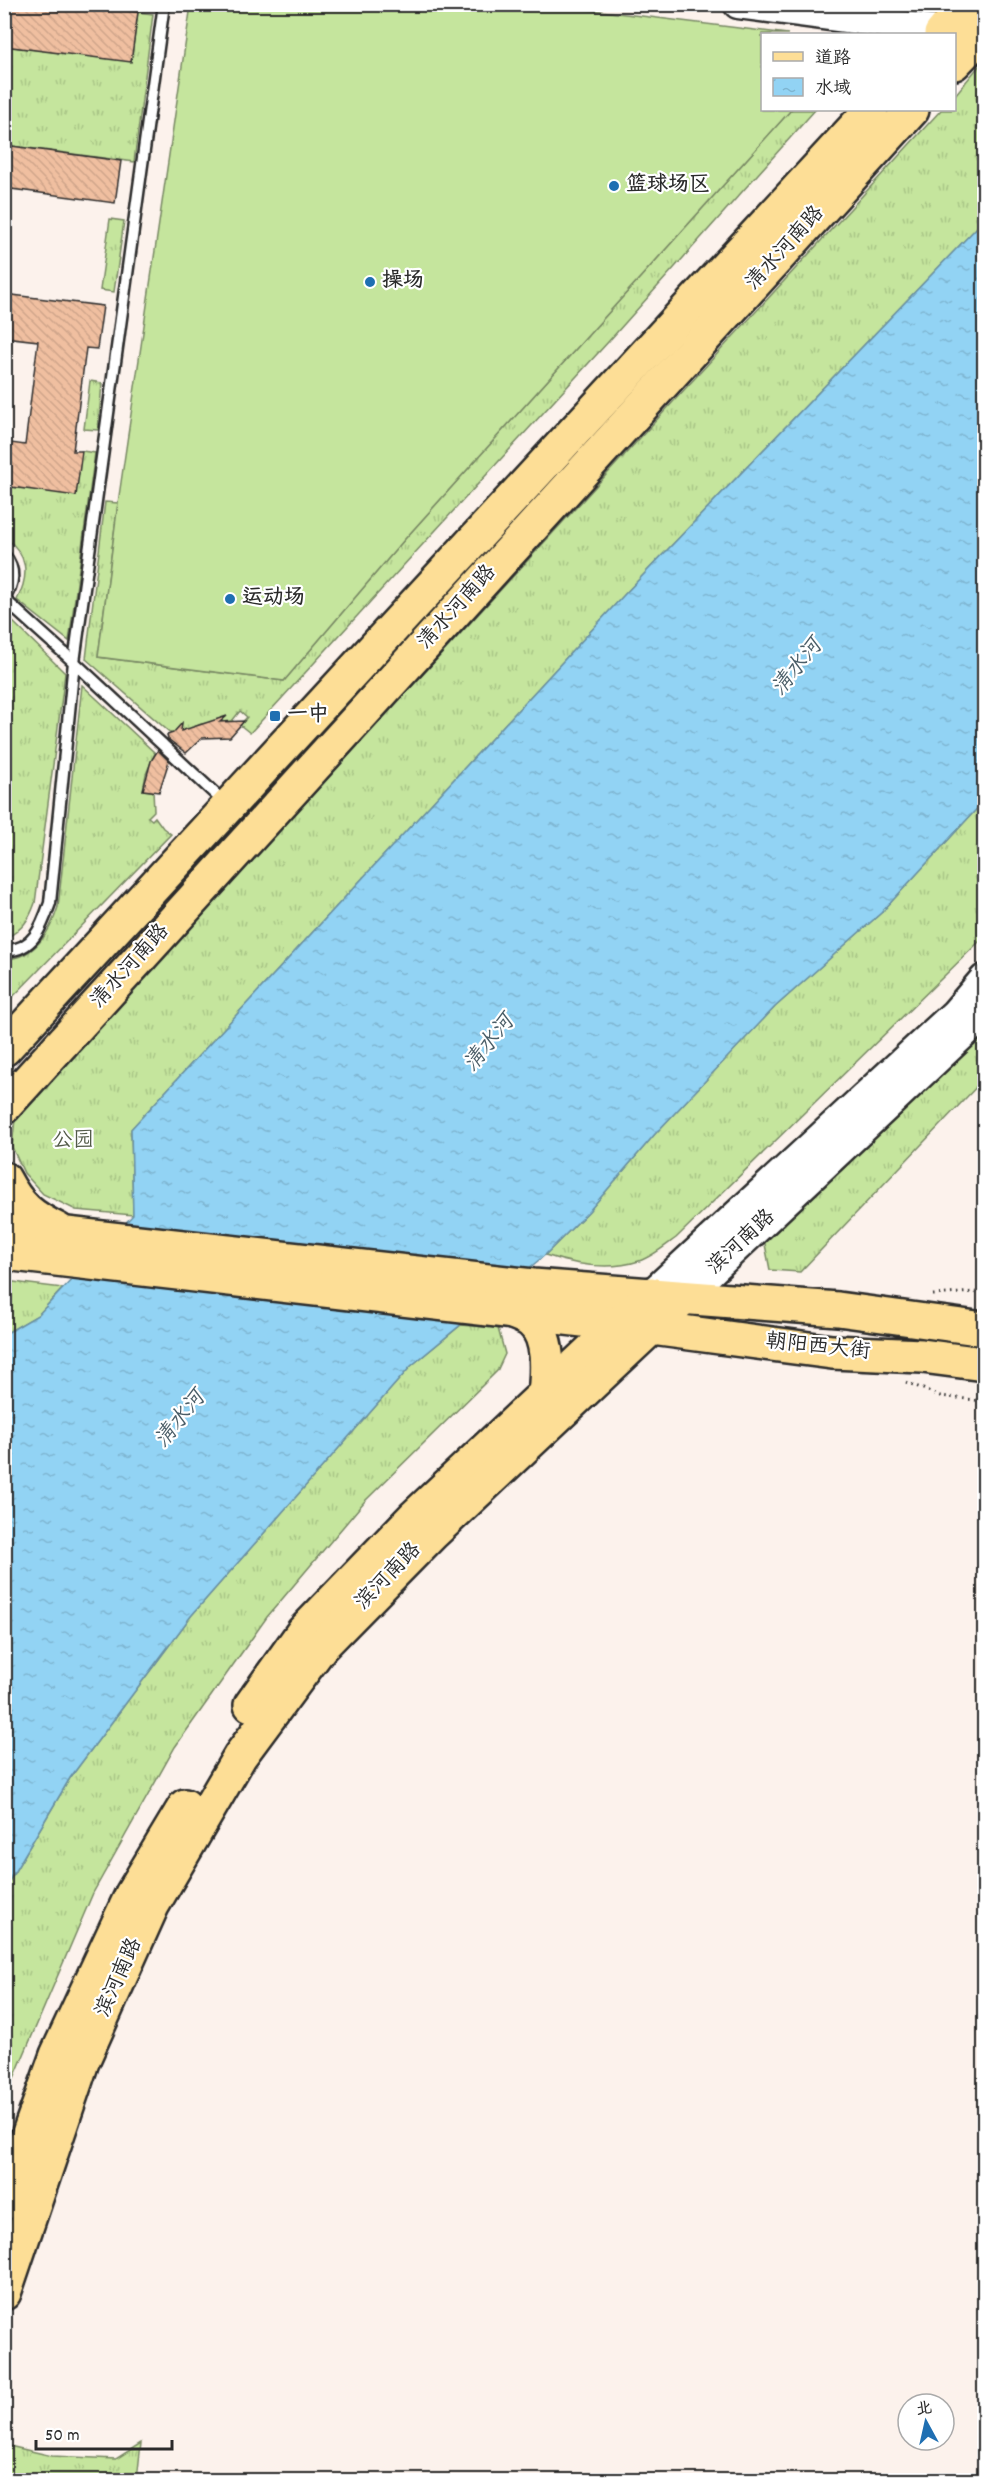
<svg xmlns="http://www.w3.org/2000/svg" width="989" height="2485" viewBox="0 0 989 2485" font-family="Dekko,'LXGW WenKai TC',sans-serif">
<defs>
<pattern id="grass-tufts" width="24" height="20" patternUnits="userSpaceOnUse" patternTransform="scale(1.5)"><rect width="24" height="20" fill="#c5e59d"/><path d="M3 7l-1-3M5 7V3M7 7l1-3M15 17l-1-3M17 17v-4M19 17l1-3" fill="none" stroke="#a9c587"/></pattern>
<pattern id="water-ripples" width="26" height="14" patternUnits="userSpaceOnUse" patternTransform="scale(1.5)"><rect width="26" height="14" fill="#92d3f4"/><path d="M2 4q2-2 4 0t4 0M15 11q2-2 4 0t4 0" fill="none" stroke="#7eb5d1"/></pattern>
<pattern id="building-back-hatch" width="6" height="6" patternUnits="userSpaceOnUse" patternTransform="scale(1.5)"><rect width="6" height="6" fill="#f0bfa0"/><path d="M-1 5l2 2M0 0l6 6M5-1l2 2" fill="none" stroke="#cea48a"/></pattern>
</defs>
<rect width="100%" height="100%" fill="#fcf2ec"/>
<filter id="ink" filterUnits="userSpaceOnUse"><feTurbulence type="fractalNoise" baseFrequency=".0167" numOctaves="2"/><feDisplacementMap in="SourceGraphic" scale="12" xChannelSelector="R" yChannelSelector="G"/><feConvolveMatrix kernelMatrix="1 2 1 2 8 2 1 2 1" color-interpolation-filters="sRGB"/></filter>
<g filter="url(#ink)">
<g fill="url(#grass-tufts)" stroke="#788864" stroke-width="1.5">
<path d="M138 12 153 14 134 162 5 145V46L131 61Z"/>
<path d="M984 60V220L625 594 131 1129 133 1215 76 1210 43 1194 24 1173 12 1147 15 1119 941 110H954L955 95Z"/>
<path d="M791 110H815L609 341 250 733 240 725 247 717 240 711 232 721 201 724 174 736 86 659 105 502 118 503 98 657 284 681 404 540Z"/>
<path d="M110 219 124 221 114 292 100 290Z"/>
<path d="M90 381 102 383 98 430 84 429Z"/>
<path d="M82 451 95 453 69 641 17 600C30 574 28 555 5 537L4 486Z"/>
<path d="M5 614 65 673 35 903C29 920 23 929 6 938L4 937Z"/>
<path d="M82 685 155 753 146 774 143 790 153 791 154 811 148 817 152 820 155 817 163 828 171 834 5 1005V959C34 958 50 933 58 907Z"/>
<path d="M984 801V937L676 1238C665 1246 652 1257 639 1261 609 1271 575 1265 545 1255L589 1211 655 1134 775 1007 881 913Z"/>
<path d="M984 1027V1079L800 1272 770 1270 763 1234Z"/>
<path d="M5 1281 63 1288 38 1315 5 1334Z"/>
<path d="M461 1325 498 1328 505 1354 497 1371 364 1502 267 1617 175 1747 93 1893 5 2099V1888L70 1778 191 1616 411 1366Z"/>
<path d="M141 2443 137 2480H5V2445L52 2456 116 2459Z"/>
</g>
<path fill="#c5e59d" stroke="#788864" stroke-width="1.5" d="M544 4 788 34H762V110H791L404 540 284 681 98 657 118 503 191 5Z"/>
<path fill="url(#water-ripples)" stroke="#6990a4" stroke-width="1.5" d="M984 220V801L881 913 775 1007 655 1134 589 1211 545 1255 411 1366 191 1616 70 1778 5 1888V1334L38 1315 133 1215 131 1129 625 594Z"/>
<g fill="url(#building-back-hatch)" stroke="#2b2b2b" stroke-width="1.5">
<path d="M4 4H75L138 12 131 62 4 46Z"/>
<path d="M4 145 121 161 115 203 4 188Z"/>
<path d="M4 294 103 306 97 349 86 348 73 451H82L76 496 4 486V442L25 445 38 341 4 337Z"/>
<path d="M227 716 220 722 244 721 230 737 202 738 186 753 168 739 167 735 173 733 182 723 181 731Z"/>
<path d="M158 750 169 761 159 792 143 790 151 761Z"/>
</g>
<g fill="none" stroke-linecap="round" stroke-linejoin="round">
<defs>
<g id="lane">
<path d="M4 555C16 569 14 584 4 598"/>
<path d="M4 599 74 662"/>
<path d="M74 662 164 4"/>
<path d="M165 747 227 805"/>
<path d="M4 950C33 952 42 926 50 903L74 662 163 745"/>
</g>
<g id="secondary">
<path d="M738 4 944 31 948 34"/>
<path d="M651 1294 955 1013 984 979"/>
<path d="M683 1298 971 1027 984 1011"/>
</g>
<g id="primary">
<path d="M941 34 966 4"/>
<path d="M954 63 984 32"/>
<path d="M4 1049 871 110"/>
<path d="M4 1107 912 110"/>
<path d="M4 1179C19 1207 30 1216 58 1230"/>
<path d="M4 1227 533 1286 838 1309 984 1329"/>
<path d="M4 1253 652 1328 832 1352 922 1356 984 1364"/>
<path d="M510 1311C517 1314 526 1317 531 1321 551 1337 547 1374 545 1395"/>
<path d="M251 1705 303 1632 415 1516 651 1294"/>
<path d="M4 2203 57 2055 132 1894 185 1806"/>
<path d="M4 2293 82 2062 152 1906 240 1756 321 1647 432 1534 683 1298"/>
</g>
</defs>
<use href="#lane" stroke="#2b2b2b" stroke-width="15"/>
<use href="#secondary" stroke="#2b2b2b" stroke-width="33"/>
<use href="#primary" stroke="#2b2b2b" stroke-width="38"/>
<g stroke="#2b2b2b" stroke-width="3" stroke-dasharray="1.5 4.5" stroke-linecap="butt">
<path d="M933 1295 974 1292 984 1293"/>
<path d="M906 1382 940 1396 984 1401"/>
</g>
<use href="#lane" stroke="#fff" stroke-width="10"/>
<use href="#secondary" stroke="#fff" stroke-width="28"/>
<use href="#primary" stroke="#fdde96" stroke-width="33"/>
</g>
</g>
<g fill="#1f6fb2" stroke="#fff" stroke-width="2">
<circle cx="614" cy="186" r="6"/>
<circle cx="370" cy="282" r="6"/>
<circle cx="230" cy="599" r="6"/>
<rect x="269" y="710" width="12" height="12" rx="3"/>
</g>
<g text-anchor="middle" dominant-baseline="central" stroke-width="4.5" stroke-linejoin="round" paint-order="stroke">
<g font-size="21" font-weight="bold" fill="#2b2b2b" stroke="#fff" text-anchor="start">
<text x="626" y="186">篮球场区</text>
<text x="382" y="282">操场</text>
<text x="242" y="599">运动场</text>
<text x="287" y="716">一中</text>
</g>
<g font-size="21" fill="#2b2b2b" stroke="#fff">
<text transform="translate(786 249) rotate(-48)">清水河南路</text>
<text transform="translate(458 608) rotate(-48)">清水河南路</text>
<text transform="translate(131 967) rotate(-48)">清水河南路</text>
<text transform="translate(742 1243) rotate(-43)">滨河南路</text>
<text transform="translate(818 1348) rotate(6)">朝阳西大街</text>
<text transform="translate(389 1577) rotate(-46)">滨河南路</text>
<text transform="translate(120 1978) rotate(-66)">滨河南路</text>
</g>
<g font-size="21" fill="#525a48" stroke="#fff">
<text x="73" y="1142">公园</text>
</g>
<g font-size="22" font-style="italic" fill="#4a5d67" stroke="#fff">
<text transform="translate(798 668) rotate(-51)">清水河</text>
<text transform="translate(490 1044) rotate(-51)">清水河</text>
<text transform="translate(181 1420) rotate(-51)">清水河</text>
</g>
</g>
<rect width="989" height="2485" fill="none" stroke="#fff" stroke-width="24"/>
<rect x="12" y="12" width="965" height="2461" fill="none" stroke="#2b2b2b" stroke-width="2" filter="url(#ink)"/>
<rect x="761" y="33" width="195" height="78" fill="#ffffff" stroke="#aaaaaa" stroke-width="1.5"/>
<rect x="773" y="52" width="30" height="9" fill="#fdde96" stroke="#aaaaaa" stroke-width="1.5"/>
<text x="815" y="63" font-size="18" fill="#2b2b2b">道路</text>
<rect x="773" y="78" width="30" height="18" fill="url(#water-ripples)" stroke="#aaaaaa" stroke-width="1.5"/>
<text x="815" y="93" font-size="18" fill="#2b2b2b">水域</text>
<g transform="translate(926 2422) rotate(352)"><circle r="28" fill="#ffffff" stroke="#aaaaaa" stroke-width="1.5"/>
<path d="M0-4.5L10 22L0 15L-10 22Z" fill="#1f6fb2"/>
<text y="-9" font-size="16" font-weight="bold" text-anchor="middle" fill="#2b2b2b">北</text>
</g>
<path d="M36 2440v9h136v-9" fill="none" stroke="#2b2b2b" stroke-width="3"/>
<text x="45" y="2440" font-size="18" fill="#2b2b2b" stroke="#ffffff" stroke-width="4.5" paint-order="stroke">50 m</text>
</svg>
